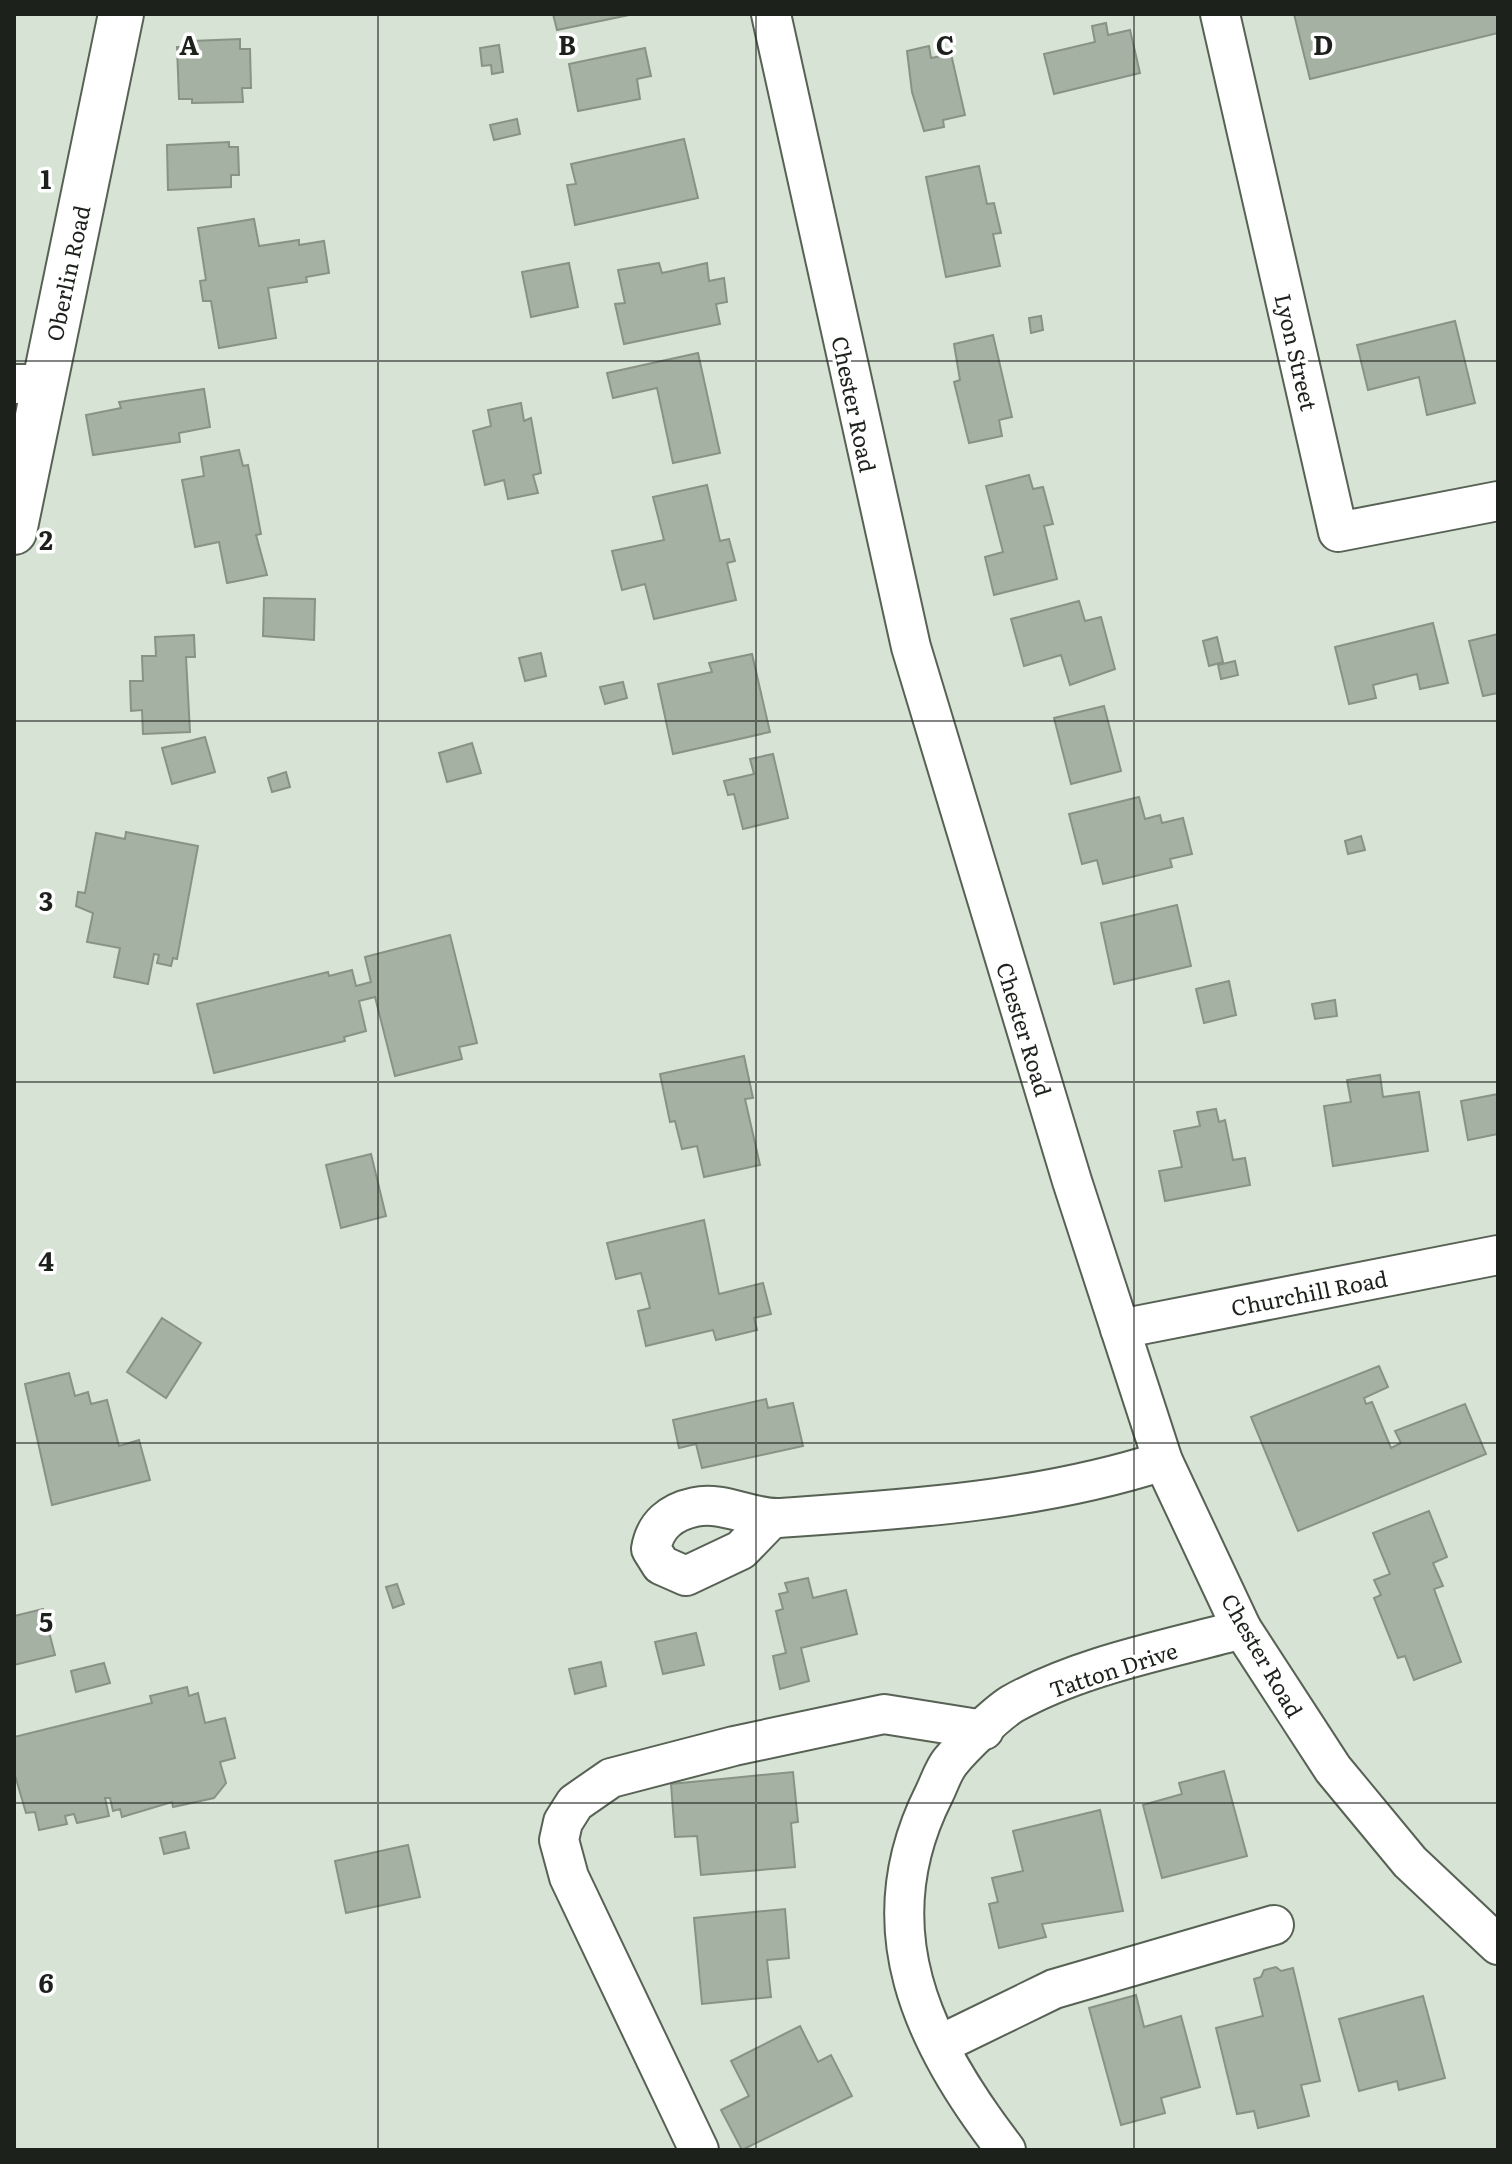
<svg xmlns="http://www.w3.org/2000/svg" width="1512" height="2164" viewBox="0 0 1512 2164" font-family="Literata,serif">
<rect width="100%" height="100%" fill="#d7e3d4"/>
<g fill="#a5b1a3" stroke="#889385" stroke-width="2">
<path d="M553 14H634L557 30Z"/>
<path d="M1294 14H1498V33L1310 79Z"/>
<path d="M1106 23 1108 35 1130 30 1140 73 1054 94 1044 54 1095 42 1092 26Z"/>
<path d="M240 39V49H250L251 88H242L243 102 192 103V99H179L177 47H192V41Z"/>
<path d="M499 45 503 72 492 74 491 65 482 66 480 48Z"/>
<path d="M929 46 931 58 951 54 965 115 943 120 944 127 924 131 912 92 907 51Z"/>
<path d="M645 48 651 76 637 79 640 99 578 111 569 64Z"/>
<path d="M517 119 520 134 494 140 490 125Z"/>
<path d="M684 139 698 198 575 225 567 185 576 184 571 164Z"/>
<path d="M229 142V147H238L239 175H231V187L168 190 167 145Z"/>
<path d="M979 166 987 204 994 203 1001 233 993 234 1000 266 946 277 926 177Z"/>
<path d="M254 219 259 246 299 240V245L324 241 329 273 306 277 307 282 268 288 276 338 219 348 211 301H203L200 281 206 280 198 228Z"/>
<path d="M569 263 578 307 531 317 522 272Z"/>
<path d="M659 263 662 273 707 263 709 281 724 278 727 302 716 304 720 324 624 344 615 304 625 303 618 270Z"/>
<path d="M1041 316 1043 330 1031 333 1029 318Z"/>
<path d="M1455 321 1475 403 1427 415 1419 377 1368 390 1357 345Z"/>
<path d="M993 335 1012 417 999 420 1002 436 969 443 954 382 960 380 954 344Z"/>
<path d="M698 353 720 453 673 463 657 388 613 398 607 373Z"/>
<path d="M204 389 210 427 179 433 180 442 93 455 86 415 121 408 119 402Z"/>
<path d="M521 403 524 421 531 418 541 473 533 475 538 493 508 499 504 480 485 485 473 431 491 426 488 410Z"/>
<path d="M239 450 243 466 248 465 261 534 256 535 267 575 227 583 219 542 195 547 182 480 204 476 201 457Z"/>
<path d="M1029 475 1033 489 1043 487 1053 524 1044 526 1057 579 994 595 985 557 1003 552 986 486Z"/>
<path d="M707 485 720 541 729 539 735 561 727 563 736 600 654 619 645 584 622 590 612 551 664 540 653 497Z"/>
<path d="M264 598 315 599 314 640 263 636Z"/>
<path d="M1079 601 1085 621 1101 617 1115 669 1070 685 1061 655 1024 666 1011 619Z"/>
<path d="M1433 623 1448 683 1420 689 1417 674 1373 685 1376 698 1349 704 1335 647Z"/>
<path d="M1498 634V693L1483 696 1469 641Z"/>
<path d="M194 635 195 657H186L190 732 143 734 142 710 131 711 130 681H143L142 656H156L155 637Z"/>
<path d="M1217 637 1223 662 1209 666 1203 641Z"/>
<path d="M541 653 546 676 525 681 519 658Z"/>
<path d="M752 654 770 732 673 754 658 684 712 672 709 663Z"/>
<path d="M1235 661 1238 675 1221 679 1218 665Z"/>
<path d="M623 682 627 698 605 704 600 687Z"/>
<path d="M1104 706 1121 771 1071 784 1054 718Z"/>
<path d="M205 737 215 772 172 784 162 748Z"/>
<path d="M472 743 481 773 447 782 439 753Z"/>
<path d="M773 754 788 818 743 829 734 794 728 795 724 781 754 774 750 759Z"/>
<path d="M286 772 290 787 272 792 268 778Z"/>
<path d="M1139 797 1145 819 1160 815 1162 823 1183 818 1192 854 1170 859 1172 867 1103 884 1097 860 1082 864 1069 814Z"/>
<path d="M126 832 198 846 177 959 173 958 171 966 157 963 159 955 154 954 148 984 114 977 120 948 87 942 93 913 76 906 78 892 85 893 96 833 125 839Z"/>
<path d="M1361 836 1365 850 1348 854 1345 841Z"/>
<path d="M1177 905 1191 966 1114 984 1101 923Z"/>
<path d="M450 935 477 1043 459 1047 462 1059 395 1076 375 997 359 1001 366 1031 344 1037 345 1041 214 1073 197 1004 328 972 329 976 352 970 356 986 371 982 365 957Z"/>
<path d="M1229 981 1236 1015 1204 1023 1196 989Z"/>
<path d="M1335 1000 1337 1016 1315 1019 1312 1004Z"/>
<path d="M744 1056 753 1098 745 1099 760 1165 704 1177 697 1146 682 1149 675 1121 670 1122 660 1074Z"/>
<path d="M1380 1075 1383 1097 1419 1092 1428 1151 1333 1166 1324 1106 1351 1102 1347 1080Z"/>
<path d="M1498 1094V1134L1468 1140 1461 1101Z"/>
<path d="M1216 1109 1219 1122 1225 1120 1233 1160 1245 1158 1250 1185 1165 1201 1159 1171 1182 1167 1174 1131 1200 1126 1197 1112Z"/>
<path d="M371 1154 386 1216 341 1228 326 1165Z"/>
<path d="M704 1220 719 1294 763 1283 771 1314 754 1318 757 1330 716 1340 713 1330 646 1346 638 1311 650 1308 641 1273 616 1279 607 1243Z"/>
<path d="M162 1318 201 1343 166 1398 127 1372Z"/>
<path d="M1379 1366 1388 1387 1364 1398 1366 1404 1372 1402 1391 1448 1401 1443 1395 1431 1465 1404 1486 1454 1298 1531 1251 1417Z"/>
<path d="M69 1373 75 1396 88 1392 91 1404 107 1400 119 1446 139 1440 150 1480 52 1505 25 1384Z"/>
<path d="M766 1399 768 1408 793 1403 803 1446 702 1468 696 1444 679 1448 673 1420Z"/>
<path d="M1429 1511 1447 1557 1433 1563 1443 1586 1434 1589 1461 1662 1414 1680 1405 1656 1398 1658 1374 1598 1381 1595 1374 1580 1390 1574 1373 1533Z"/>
<path d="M808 1578 813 1598 846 1590 857 1634 801 1648 809 1681 780 1689 773 1656 786 1653 776 1611 783 1609 779 1594 788 1592 785 1583Z"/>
<path d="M397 1584 404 1604 393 1608 386 1587Z"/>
<path d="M43 1609 55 1655 14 1665V1616Z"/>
<path d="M696 1633 704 1665 663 1674 655 1642Z"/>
<path d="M601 1662 606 1686 575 1694 569 1669Z"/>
<path d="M104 1663 110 1683 76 1692 71 1671Z"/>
<path d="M187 1687 189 1696 198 1693 205 1723 225 1718 235 1758 220 1762 226 1783 214 1798 173 1807 172 1802 122 1817 120 1809 113 1811 110 1798H105L109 1816 77 1823 74 1814 65 1816 67 1824 39 1830 35 1812 26 1813 14 1772V1737L152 1703 150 1696Z"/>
<path d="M1224 1771 1247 1856 1162 1878 1143 1805 1182 1794 1179 1783Z"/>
<path d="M793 1772 798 1822 791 1823 795 1867 701 1875 697 1836 675 1837 671 1784Z"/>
<path d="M1100 1810 1123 1911 1042 1924 1046 1937 999 1948 989 1904 998 1902 992 1878 1023 1871 1013 1831Z"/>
<path d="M185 1832 189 1848 164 1854 160 1838Z"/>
<path d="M408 1845 420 1897 346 1913 335 1861Z"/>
<path d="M785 1909 789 1958 767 1960 771 1997 702 2004 694 1918Z"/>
<path d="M1276 1967 1281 1971 1293 1968 1320 2081 1301 2085 1309 2116 1258 2128 1254 2111 1237 2114 1216 2028 1263 2016 1254 1979 1261 1977 1264 1970Z"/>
<path d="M1136 1995 1144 2027 1181 2016 1200 2087 1161 2098 1165 2113 1121 2125 1089 2008Z"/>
<path d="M1423 1996 1445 2078 1399 2090 1397 2081 1359 2091 1339 2019Z"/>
<path d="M800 2026 818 2062 831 2055 852 2096 742 2150 721 2110 749 2096 731 2061Z"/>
</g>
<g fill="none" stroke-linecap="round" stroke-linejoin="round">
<defs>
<g id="minor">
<path d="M771 14 911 647 1072 1181 1163 1461 1242 1629 1333 1769 1410 1862 1498 1945"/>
<path d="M1220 14 1338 532 1498 501"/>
<path d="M14 384H45"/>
<path d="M1120 1329 1498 1255"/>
<path d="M772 1518 741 1550 686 1576 661 1565 651 1549C655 1525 671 1512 695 1507 723 1501 751 1519 779 1518 908 1509 1039 1501 1163 1461"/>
<path d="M939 2045 1054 1989 1274 1925"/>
<path d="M699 2150 569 1877 559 1840 563 1822 575 1803 611 1778 734 1746 884 1714 984 1730"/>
<path d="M1006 2150C922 2041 867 1927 934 1794 939 1784 943 1771 950 1762 963 1746 996 1714 1012 1704 1082 1665 1166 1650 1242 1629"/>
</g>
<path id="major" d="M14 532 121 14"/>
</defs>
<use href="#minor" stroke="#576255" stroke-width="42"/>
<use href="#major" stroke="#576255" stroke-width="48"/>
<use href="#minor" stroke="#fff" stroke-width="38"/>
<use href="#major" stroke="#fff" stroke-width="44"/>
</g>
<path fill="none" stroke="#1d211c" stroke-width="2" stroke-opacity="0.55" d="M378 14V2150M756 14V2150M1134 14V2150M14 361H1498M14 721H1498M14 1082H1498M14 1443H1498M14 1803H1498"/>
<g text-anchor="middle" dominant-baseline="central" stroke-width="7" stroke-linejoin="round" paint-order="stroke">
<g font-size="22" fill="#1d211c" stroke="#fff">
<text transform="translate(67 273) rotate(-78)">Oberlin Road</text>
<text transform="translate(1297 352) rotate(77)">Lyon Street</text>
<text transform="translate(855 404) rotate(78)">Chester Road</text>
<text transform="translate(1025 1029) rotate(73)">Chester Road</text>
<text transform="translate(1309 1292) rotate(-11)">Churchill Road</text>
<text transform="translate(1263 1655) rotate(60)">Chester Road</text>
<text transform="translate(1113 1669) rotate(-18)">Tatton Drive</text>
</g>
</g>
<g font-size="26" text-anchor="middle" font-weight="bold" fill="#1d211c" stroke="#fff" stroke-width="7" stroke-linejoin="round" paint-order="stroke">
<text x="189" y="55">A</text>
<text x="567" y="55">B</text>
<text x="945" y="55">C</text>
<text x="1323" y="55">D</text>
<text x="46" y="189">1</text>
<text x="46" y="550">2</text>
<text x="46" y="911">3</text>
<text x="46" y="1271">4</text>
<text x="46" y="1632">5</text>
<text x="46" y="1993">6</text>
</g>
<rect width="1512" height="2164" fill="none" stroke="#1d211c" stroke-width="32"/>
</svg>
